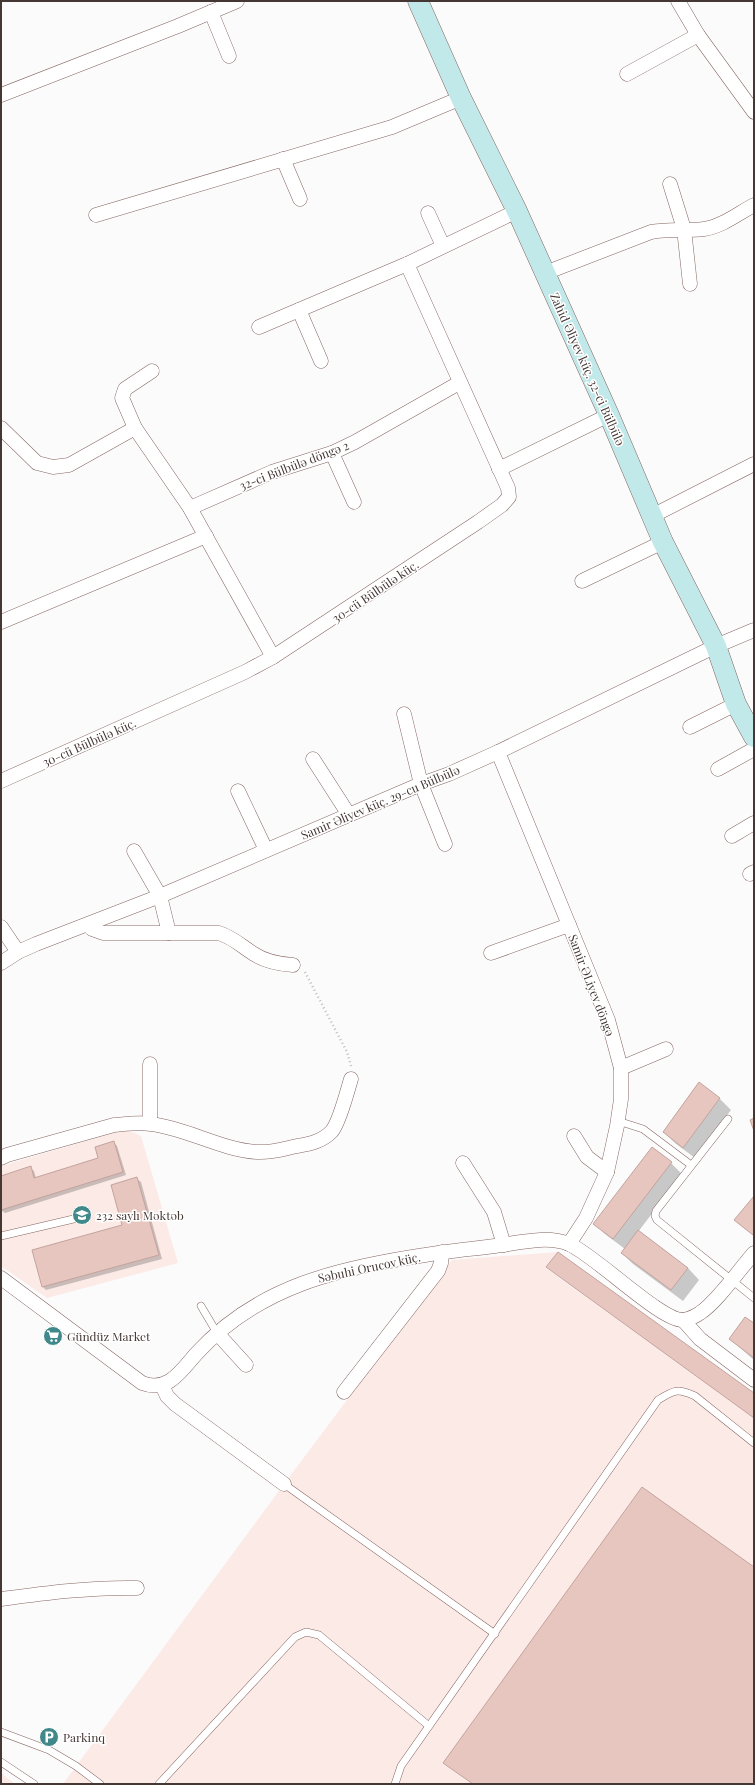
<svg xmlns="http://www.w3.org/2000/svg" width="755" height="1785" viewBox="0 0 755 1785" font-family="'Playfair Display',serif">
<rect width="100%" height="100%" fill="#fbfbfb"/>
<g fill="#fceae7">
<path d="M126 1129 141 1136 178 1263 47 1298 1 1266V1166Z"/>
<path d="M558 1252 546 1268 754 1418V1784H63L284 1484 452 1260Z"/>
<path d="M1 1773 15 1784H1Z"/>
</g>
<g fill="#0003">
<path d="M700 1084 720 1099 731 1110 695 1158 675 1143 664 1132Z"/>
<path d="M113 1142 117 1146 126 1175 5 1213 1 1210V1177L30 1168 34 1171 36 1178 99 1159Z"/>
<path d="M671 1163 682 1174 638 1232 688 1268 699 1280 683 1301 633 1264 622 1253 625 1249 605 1234 594 1223Z"/>
<path d="M137 1179 141 1182 162 1259 46 1290 43 1287 33 1251 123 1226Z"/>
<path d="M754 1325V1360L730 1339Z"/>
</g>
<g fill="#e8c6c0" stroke="#c3a39d">
<path d="M699 1082 720 1098 683 1148 663 1132Z"/>
<path d="M754 1118V1131L750 1120Z"/>
<path d="M114 1141 123 1172 1 1210V1176L31 1166 34 1178 98 1158 95 1147Z"/>
<path d="M652 1147 672 1162 613 1239 593 1224Z"/>
<path d="M137 1177 159 1255 42 1287 32 1250 122 1225 111 1185Z"/>
<path d="M754 1196V1234L753 1235 734 1220Z"/>
<path d="M638 1230 688 1268 671 1290 621 1253Z"/>
<path d="M558 1252 754 1393V1418L546 1267Z"/>
<path d="M745 1317 754 1323V1358L729 1339Z"/>
<path d="M642 1487 754 1567V1784H473L443 1763Z"/>
</g>
<g fill="none" stroke-linecap="round" stroke-linejoin="round">
<defs>
<g id="lane">
<path d="M728 1119 656 1211 655 1216 657 1220 754 1298"/>
<path d="M618 1121 643 1129 691 1165"/>
<path d="M1 1236 82 1217"/>
<path d="M201 1306 217 1333"/>
<path d="M284 1484 495 1634"/>
<path d="M1 1732 49 1750 76 1766 100 1784"/>
<path d="M1 1762 34 1784"/>
<path d="M159 1784 295 1637 306 1632 319 1635 429 1726"/>
<path d="M395 1784 401 1766 658 1400C674 1390 677 1388 695 1396L754 1443"/>
</g>
<g id="street">
<path d="M678 1 698 35 754 112"/>
<path d="M211 12 229 56"/>
<path d="M627 74 698 35"/>
<path d="M1 95 178 26 237 1"/>
<path d="M283 159 300 199"/>
<path d="M670 184 684 229 690 284"/>
<path d="M428 213 443 246"/>
<path d="M96 215 392 127 461 98"/>
<path d="M545 273 651 232C669 229 686 231 704 229 721 227 739 213 754 205"/>
<path d="M299 310 321 361"/>
<path d="M259 327 407 264 517 211"/>
<path d="M1 428 37 463 53 467 69 465 135 428 190 508 273 657"/>
<path d="M135 428 122 398 125 389 152 371"/>
<path d="M332 453 354 502"/>
<path d="M499 469 609 415"/>
<path d="M190 508 272 472 332 453 355 442 459 383"/>
<path d="M652 516 754 464"/>
<path d="M582 581 663 542"/>
<path d="M1 622 206 536"/>
<path d="M404 714 421 784 445 844"/>
<path d="M690 727 736 704"/>
<path d="M498 752 608 1020 621 1068V1099L617 1126 607 1172 586 1218 569 1244"/>
<path d="M313 759 349 815"/>
<path d="M718 769 754 749"/>
<path d="M1 781 245 672 273 657 478 522 502 505 509 497 508 488 407 264"/>
<path d="M238 791 266 850"/>
<path d="M732 836 754 823"/>
<path d="M134 851 160 896 169 933"/>
<path d="M750 874 754 872"/>
<path d="M93 923 92 929 103 933H219C234 938 241 946 254 954 266 962 279 964 293 965"/>
<path d="M1 927 18 952"/>
<path d="M491 953 569 925"/>
<path d="M1 963 18 952 36 944 160 896 421 784 449 774 498 752 716 646 754 630"/>
<path d="M621 1068 666 1049"/>
<path d="M150 1123V1064"/>
<path d="M574 1136 587 1157 607 1172"/>
<path d="M1 1158 7 1155 114 1125C126 1124 139 1122 151 1124 186 1128 222 1150 257 1152 271 1153 283 1149 297 1146 310 1144 323 1141 332 1131 340 1121 347 1092 351 1079"/>
<path d="M463 1163 494 1212 504 1245"/>
<path d="M1 1278 142 1383C168 1393 181 1371 196 1354 258 1286 339 1268 425 1255 448 1251 472 1249 495 1246 518 1243 547 1235 569 1244 596 1256 661 1321 683 1320 688 1319 696 1316 700 1313 717 1302 739 1270 754 1253"/>
<path d="M683 1320 700 1339 754 1380"/>
<path d="M217 1333 246 1365"/>
<path d="M162 1385 167 1396 175 1404 284 1484"/>
<path d="M344 1392 438 1271 441 1263 442 1252"/>
<path d="M1 1599C46 1593 91 1587 137 1588"/>
</g>
<path id="secondary" d="M418 1 461 98 517 211 609 415 663 542 716 646 736 704 754 737"/>
</defs>
<use href="#lane" stroke="#856762" stroke-width="8"/>
<use href="#street" stroke="#856762" stroke-width="15"/>
<use href="#secondary" stroke="#856762" stroke-width="21"/>
<path stroke="#c1bdbc" stroke-width="2.5" stroke-dasharray="1 3" stroke-linecap="butt" d="M305 972 347 1052 351 1066"/>
<use href="#lane" stroke="#fff" stroke-width="7"/>
<use href="#street" stroke="#fff" stroke-width="14"/>
<use href="#secondary" stroke="#c2e9ea" stroke-width="20"/>
</g>
<defs>
<symbol id="school-disc" viewBox="-11 -11 22 22"><circle r="9.5" fill="#408889" stroke="#fff"/><path d="M0-5L7-2L0 1L-7-2ZM-4 1L0 2.5L4 1V4Q0 6-4 4Z" fill="#fff"/></symbol>
<symbol id="supermarket-disc" viewBox="-11 -11 22 22"><circle r="9.5" fill="#408889" stroke="#fff"/><path d="M-6-5.5h2.5l.6 2H6L4.5 2H-2.5L-4.4-4H-6ZM-1.5 3.2a1.3 1.3 0 1 0 .1 0ZM3 3.2a1.3 1.3 0 1 0 .1 0Z" fill="#fff"/></symbol>
<symbol id="parking-disc" viewBox="-11 -11 22 22"><circle r="9.5" fill="#408889" stroke="#fff"/><path d="M-3.5-5.5H1a3.5 3.5 0 0 1 0 7H-1V5.5H-3.5ZM-1-3.4V-.6H.8a1.4 1.4 0 0 0 0-2.8Z" fill="#fff"/></symbol>
</defs>
<g fill-rule="evenodd">
<use href="#school-disc" x="71" y="1204" width="22" height="22"/>
<use href="#supermarket-disc" x="42" y="1325" width="22" height="22"/>
<use href="#parking-disc" x="38" y="1726" width="22" height="22"/>
</g>
<g text-anchor="middle" dominant-baseline="central" stroke-width="3" stroke-linejoin="round" paint-order="stroke">
<g font-size="12" fill="#443734" stroke="#fff">
<text transform="translate(588 369) rotate(66)">Zahid Əliyev küç. 32-ci Bülbülə</text>
<text transform="translate(294 465) rotate(-21)">32-ci Bülbülə döngə 2</text>
<text transform="translate(375 591) rotate(-34)">30-cü Bülbülə küç.</text>
<text transform="translate(89 742) rotate(-24)">30-cü Bülbülə küç.</text>
<text transform="translate(380 802) rotate(-23)">Samir Əliyev küç. 29-cu Bülbülə</text>
<text transform="translate(592 985) rotate(69)">Samir ƏLiyev döngə</text>
<text transform="translate(369 1267) rotate(-12)">Səbuhi Orucov küç.</text>
</g>
<g font-size="12" fill="#443734" stroke="#fff" text-anchor="start">
<text x="96" y="1215">232 saylı Məktəb</text>
<text x="67" y="1336">Gündüz Market</text>
<text x="63" y="1737">Parkinq</text>
</g>
</g>
<rect width="755" height="1785" fill="none" stroke="#443734" stroke-width="4"/>
</svg>
